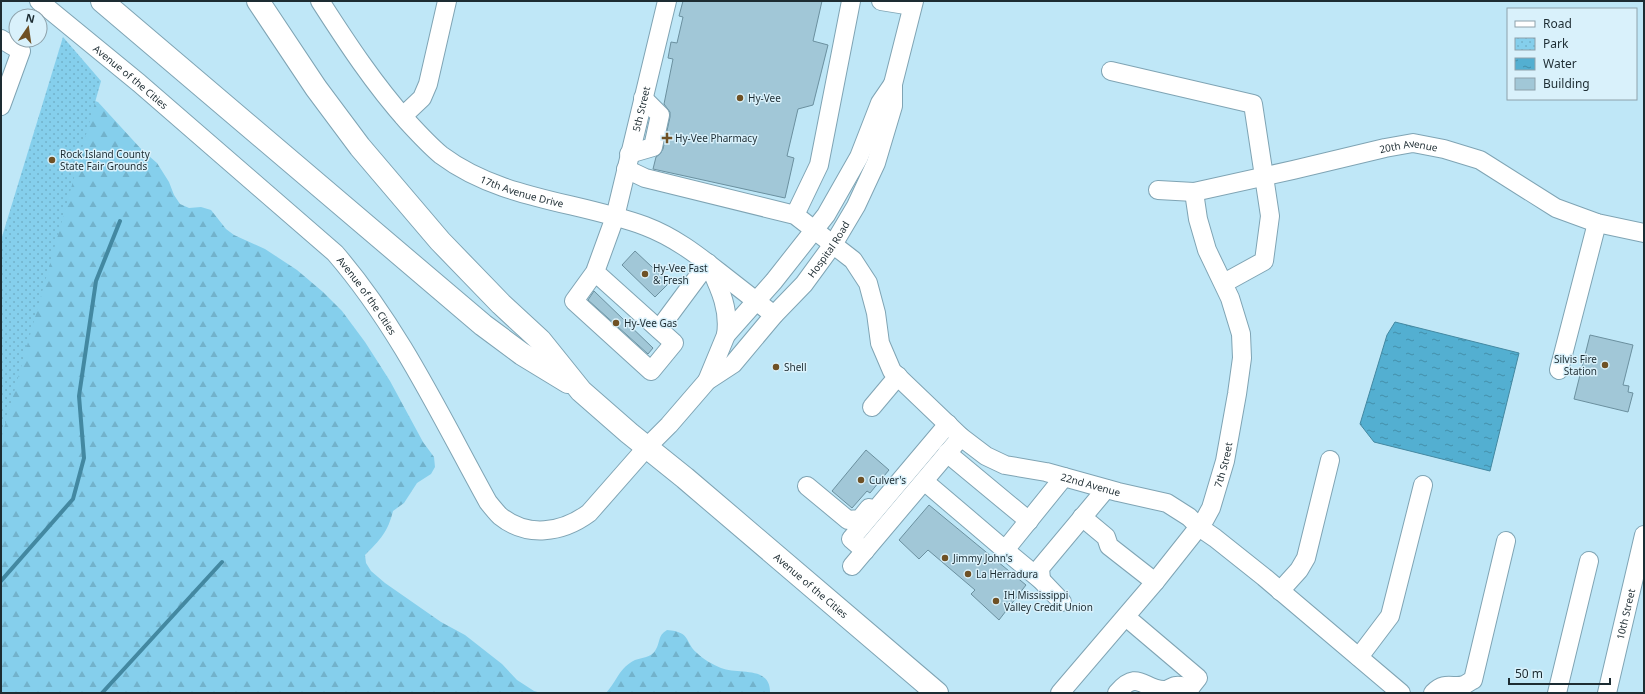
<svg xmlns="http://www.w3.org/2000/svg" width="1645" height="694" viewBox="0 0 1645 694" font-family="'Noto Sans',sans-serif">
<defs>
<pattern id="forest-firs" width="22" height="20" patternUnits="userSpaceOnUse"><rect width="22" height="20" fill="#85cfec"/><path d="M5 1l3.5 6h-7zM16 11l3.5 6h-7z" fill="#72b2cb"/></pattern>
<pattern id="park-dots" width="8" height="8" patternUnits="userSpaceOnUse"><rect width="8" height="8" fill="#85cfec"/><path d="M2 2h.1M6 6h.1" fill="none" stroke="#72b2cb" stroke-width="1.8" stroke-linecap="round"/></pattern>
<pattern id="water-ripples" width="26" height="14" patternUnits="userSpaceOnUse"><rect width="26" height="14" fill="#53afd1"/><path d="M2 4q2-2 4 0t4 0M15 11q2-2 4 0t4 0" fill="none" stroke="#448faa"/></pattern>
</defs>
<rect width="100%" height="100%" fill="#bfe7f7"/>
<g fill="url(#forest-firs)">
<path d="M92 100 98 102 142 150 157 163 169 182 174 195 180 204 189 208 201 207 211 210 226 229 234 235 265 249 297 270 323 292 342 311 365 342 390 381 423 442 434 457 435 467 431 474 417 483 404 503 393 511C388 532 380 540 365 555L366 563 371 571 385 583 441 622 465 635 502 664 517 680 534 691 541 693H1V295Z"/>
<path d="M667 630C692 632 684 642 697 653 704 660 712 664 721 668 738 675 771 665 770 693H606C617 681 619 668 635 660 642 658 651 657 655 651 661 642 657 636 667 630Z"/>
</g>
<path fill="url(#park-dots)" d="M63 37 101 81 1 439V240Z"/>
<path fill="url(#water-ripples)" stroke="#4388a1" d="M1395 322 1519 353 1490 471 1374 442 1360 424 1387 335Z"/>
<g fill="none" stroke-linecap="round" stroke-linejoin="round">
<g stroke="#4388a1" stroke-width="4">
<path d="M1 581 73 499 84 458 79 396 96 281 120 221"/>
<path d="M102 693 222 562"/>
</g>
</g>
<g fill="#a1c7d7" stroke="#6b909f">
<path d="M683 1H822L813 41 828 45 813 105 798 109 787 156 794 158 785 198 653 169 656 157 660 154 663 149 670 117V112L664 104 673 59 668 58 671 42 677 43 683 17 679 16Z"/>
<path d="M635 251 669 283 655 297 622 265Z"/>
<path d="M594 291 653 348 648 354 588 300Z"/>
<path d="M1590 335 1633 345 1623 385 1629 386 1628 392 1633 393 1628 412 1574 399Z"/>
<path d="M866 450 889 470 870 493 867 491 852 508 832 491Z"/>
<path d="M929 505 1026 585 999 620 971 594 975 590 928 550 919 559 899 540Z"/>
</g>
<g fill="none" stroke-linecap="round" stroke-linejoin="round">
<defs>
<g id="minor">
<path id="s1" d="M39 1 139 83 335 253C399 327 441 417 488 502 492 507 496 512 500 516 527 538 562 533 589 513L647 447 669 425 707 381 733 364 774 315 804 284 834 243 856 206 876 163 893 106V84L914 1"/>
<path id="s2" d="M320 1C347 43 374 84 407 121 418 133 429 145 441 155 501 200 577 201 645 226 674 237 696 254 719 272 737 286 756 301 774 315"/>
<path d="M881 1 912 6"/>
<path d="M1 39 21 51 1 106"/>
<path d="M1111 71 1253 104 1270 216 1264 261 1224 283"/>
<path d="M403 116 422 98 428 84 447 1"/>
<path d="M629 154 653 147 660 115 643 98"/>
<path id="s3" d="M626 169 645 178 795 215 853 260 868 283 876 313 880 343 892 371 961 437 986 456 1005 465 1046 472 1118 492 1167 503 1189 517 1199 527 1215 538 1264 577 1401 693"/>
<path id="s4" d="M1158 190 1194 192 1293 170 1385 148 1413 143 1444 149 1480 160 1556 208 1597 223 1644 233"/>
<path d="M795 215 819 165 851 1"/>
<path id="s5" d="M595 272 674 343 651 371 574 301 595 272 615 217 667 1"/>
<path d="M659 329 708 263C719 287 730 308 726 335"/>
<path d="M1559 370 1597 223"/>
<path d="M707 381 726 335 774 281 826 215 859 157 880 103 893 84"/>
<path d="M872 407 898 376"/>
<path d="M947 453 1029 521"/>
<path d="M924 481 1005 550 1064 477"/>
<path d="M807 486 848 520 860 519 869 508"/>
<path d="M1082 517 1106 537 1109 546 1155 582"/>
<path d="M1005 550 1041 580 1062 602"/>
<path d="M865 551 851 539 948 424"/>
<path d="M852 566 961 437"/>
<path d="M1041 580 1040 568 1106 489"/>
<path d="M1280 591 1299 570 1306 558 1330 460"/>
<path d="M1126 617 1198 678 1186 693"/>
<path d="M1359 657 1390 616 1423 485"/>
<path id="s6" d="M1060 693 1155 582 1205 519 1211 508 1225 461 1237 394 1242 358 1241 334 1230 298 1207 250 1198 219 1194 192"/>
<path d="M1117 693C1139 667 1144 692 1166 690 1169 689 1172 687 1175 686 1180 685 1186 687 1191 687"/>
<path d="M1433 693C1446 680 1453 689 1464 685 1467 684 1470 681 1473 680L1506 541"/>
<path d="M1557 693 1589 561"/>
<path id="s7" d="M1607 693 1644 535"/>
</g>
<g id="major">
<path d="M102 1 483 325 522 354 568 382"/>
<path id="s8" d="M258 1 316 88 360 147 440 241 501 304 540 340 581 391 629 433 685 478 937 693"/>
</g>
</defs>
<use href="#minor" stroke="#7fa4b4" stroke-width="20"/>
<use href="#major" stroke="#7fa4b4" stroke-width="24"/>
<use href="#minor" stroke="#fff" stroke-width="18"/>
<use href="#major" stroke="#fff" stroke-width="22"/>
</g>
<g fill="#6f5125" stroke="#d9f1fb" stroke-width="1.5">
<circle cx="740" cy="98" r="4"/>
<path d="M665 132h4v4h4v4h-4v4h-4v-4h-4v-4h4z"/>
<circle cx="52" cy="160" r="4"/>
<circle cx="645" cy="274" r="4"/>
<circle cx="616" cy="323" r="4"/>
<circle cx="1605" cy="365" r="4"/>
<circle cx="776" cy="367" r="4"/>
<circle cx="861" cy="480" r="4"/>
<circle cx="945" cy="558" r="4"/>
<circle cx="968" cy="574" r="4"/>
<circle cx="996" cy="601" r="4"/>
</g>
<g text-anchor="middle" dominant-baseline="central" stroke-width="3" stroke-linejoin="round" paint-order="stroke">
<g font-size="10" fill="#1d2c32" stroke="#d9f1fb">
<text stroke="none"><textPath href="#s1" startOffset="119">Avenue of the Cities</textPath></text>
<text stroke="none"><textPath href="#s5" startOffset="452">5th Street</textPath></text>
<text stroke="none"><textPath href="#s4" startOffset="256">20th Avenue</textPath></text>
<text stroke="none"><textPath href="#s2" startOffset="286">17th Avenue Drive</textPath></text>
<text stroke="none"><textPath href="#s1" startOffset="1154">Hospital Road</textPath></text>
<text stroke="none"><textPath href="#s1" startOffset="442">Avenue of the Cities</textPath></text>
<text stroke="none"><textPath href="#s6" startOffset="284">7th Street</textPath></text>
<text stroke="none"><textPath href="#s3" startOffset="604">22nd Avenue</textPath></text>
<text stroke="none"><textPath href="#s8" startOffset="809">Avenue of the Cities</textPath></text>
<text stroke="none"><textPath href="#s7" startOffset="81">10th Street</textPath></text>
</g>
<g font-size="10" fill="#1d2c32" stroke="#d9f1fb" text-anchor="start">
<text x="748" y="98">Hy-Vee</text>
<text x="675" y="138">Hy-Vee Pharmacy</text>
<text x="60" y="154">Rock Island County<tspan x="60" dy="12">State Fair Grounds</tspan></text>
<text x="653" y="268">Hy-Vee Fast<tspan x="653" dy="12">&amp; Fresh</tspan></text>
<text x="624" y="323">Hy-Vee Gas</text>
<text x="1597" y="359" text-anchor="end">Silvis Fire<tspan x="1597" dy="12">Station</tspan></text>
<text x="784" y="367">Shell</text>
<text x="869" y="480">Culver's</text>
<text x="953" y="558">Jimmy John's</text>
<text x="976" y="574">La Herradura</text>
<text x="1004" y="595">IH Mississippi<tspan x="1004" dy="12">Valley Credit Union</tspan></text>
</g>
</g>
<rect width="1645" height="694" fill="none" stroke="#1d2c32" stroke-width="4"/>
<rect x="1507" y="8" width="130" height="92" fill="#d9f1fb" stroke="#8ea2ab"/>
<rect x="1515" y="21" width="20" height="6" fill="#ffffff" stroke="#8ea2ab"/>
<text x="1543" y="28" font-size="12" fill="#1d2c32">Road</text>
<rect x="1515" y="38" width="20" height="12" fill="url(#park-dots)" stroke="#8ea2ab"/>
<text x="1543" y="48" font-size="12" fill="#1d2c32">Park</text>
<rect x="1515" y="58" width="20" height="12" fill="url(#water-ripples)" stroke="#8ea2ab"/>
<text x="1543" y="68" font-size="12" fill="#1d2c32">Water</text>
<rect x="1515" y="78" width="20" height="12" fill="#a1c7d7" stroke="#8ea2ab"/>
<text x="1543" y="88" font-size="12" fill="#1d2c32">Building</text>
<g transform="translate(28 28) rotate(13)"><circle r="19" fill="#d9f1fb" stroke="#8ea2ab"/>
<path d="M0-3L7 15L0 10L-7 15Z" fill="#6f5125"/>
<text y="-6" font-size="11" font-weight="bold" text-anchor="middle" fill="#1d2c32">N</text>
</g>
<path d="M1509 678v6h101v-6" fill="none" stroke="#1d2c32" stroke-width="2"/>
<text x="1515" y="678" font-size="12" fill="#1d2c32" stroke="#d9f1fb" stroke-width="3" paint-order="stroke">50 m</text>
</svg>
